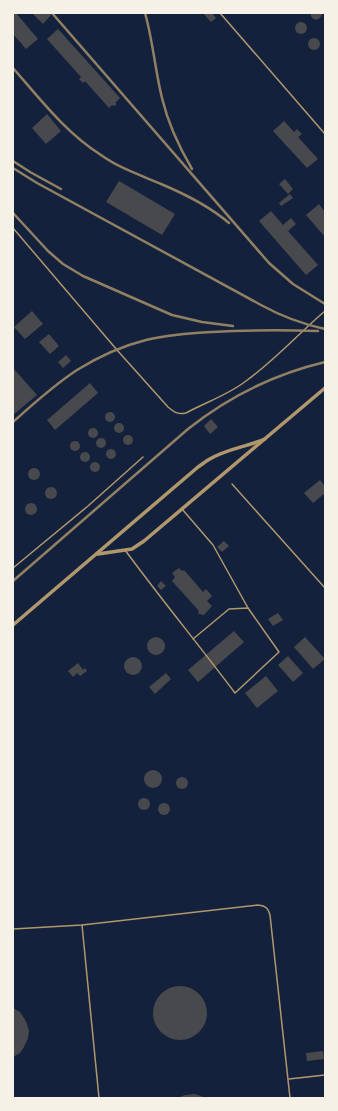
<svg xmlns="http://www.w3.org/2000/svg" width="338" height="1111" viewBox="0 0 338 1111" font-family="Montserrat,sans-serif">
<rect width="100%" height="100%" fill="#14213d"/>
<g fill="#48494c">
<path d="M13 13H16L38 39 26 49 13 34Z"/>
<path d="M32 13H49L51 15 43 24Z"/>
<path d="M203 13H212L216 18 211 22Z"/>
<path d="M310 13H322V14L320 18 316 20 312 18Z"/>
<circle cx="301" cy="28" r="6"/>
<path d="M58 29 120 98 115 103 117 104 114 106 112 105 109 108 85 81 83 83 79 79 81 77 47 39Z"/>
<circle cx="314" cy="44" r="6"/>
<path d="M47 114 61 131 46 144 32 128Z"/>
<path d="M284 121 294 132 297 129 302 134 298 137 318 159 307 168 273 131Z"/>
<path d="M285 179 293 189 288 194 279 184Z"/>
<path d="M119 181 175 214 162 235 106 202Z"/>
<path d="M290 194 293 198 281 206 279 203Z"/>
<path d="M319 204 325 212V237L306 215Z"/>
<path d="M271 211 283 225 291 218 296 224 288 231 318 265 306 275 259 221Z"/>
<path d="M32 311 43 324 25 339 14 327Z"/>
<path d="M49 334 59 346 50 354 39 342Z"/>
<path d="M66 355 71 361 63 368 58 362Z"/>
<path d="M13 368 37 395 13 415Z"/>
<path d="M90 383 98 393 55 430 47 420Z"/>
<circle cx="110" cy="417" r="5"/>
<path d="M211 419 218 427 210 434 204 426Z"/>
<circle cx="119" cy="428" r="5"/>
<circle cx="93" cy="433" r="5"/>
<circle cx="128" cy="440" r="5"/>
<circle cx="101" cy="443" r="5"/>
<circle cx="75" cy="446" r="5"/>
<circle cx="111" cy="454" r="5"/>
<circle cx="85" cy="457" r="5"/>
<circle cx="95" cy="467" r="5"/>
<circle cx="34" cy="474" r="6"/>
<path d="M320 480 325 486V493L313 503 304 493Z"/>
<circle cx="51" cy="493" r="6"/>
<circle cx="31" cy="509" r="6"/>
<path d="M224 541 229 546 222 552 217 547Z"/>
<path d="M179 568 182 571 184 570 203 592 206 589 212 596 207 601 212 606 204 615 199 614 198 613 199 611 172 581 175 577 172 573Z"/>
<path d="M161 581 166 586 161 590 157 586Z"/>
<path d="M278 613 283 620 273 626 268 619Z"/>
<path d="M234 631 244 642 198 682 188 670Z"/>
<path d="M305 637 325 659 313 669 294 647Z"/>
<circle cx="156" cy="646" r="9"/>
<path d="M288 656 303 673 293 682 278 665Z"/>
<circle cx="133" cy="666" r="9"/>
<path d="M78 663 83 670 85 668 87 671 80 676 77 673 73 677 68 671Z"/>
<path d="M166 673 171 679 155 694 149 687Z"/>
<path d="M266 676 278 691 257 708 245 693Z"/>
<circle cx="153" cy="779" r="9"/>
<circle cx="182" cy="783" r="6"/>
<circle cx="144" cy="804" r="6"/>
<circle cx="164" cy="809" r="6"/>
<circle cx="180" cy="1013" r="27"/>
<path d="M13 1008 20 1012 24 1018 27 1024 29 1031 28 1038 24 1047 20 1053 13 1057Z"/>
<path d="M323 1051 324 1059 307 1061 306 1053Z"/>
<path d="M195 1094 206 1098H177L185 1095Z"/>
</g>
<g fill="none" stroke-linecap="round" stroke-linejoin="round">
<g stroke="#b1986c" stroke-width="1.5">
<path d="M220 13 325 134"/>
<path d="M13 228 117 350 168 407C174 412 178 415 186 413 206 402 228 395 246 381 275 360 298 334 325 311"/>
<path d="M232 484 325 588"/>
<path d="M182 509 213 545 248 608"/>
<path d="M125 550C161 599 199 645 235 693L279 652 248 608 229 609 193 639"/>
<path d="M13 568 88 506 143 457"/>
<path d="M82 925 99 1098"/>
<path d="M13 929 82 925 258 905C266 906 268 908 270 915L290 1098"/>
<path d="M289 1079 325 1075"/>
</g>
<g stroke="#b1986c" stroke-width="3.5">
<path d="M98 554 132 549 144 541 325 388"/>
<path d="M13 625 198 467C201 465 205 462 208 460 225 449 246 447 265 439"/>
</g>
<g stroke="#918062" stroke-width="2.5">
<path d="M52 13 269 263 293 284 325 304"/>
<path d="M145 13C153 41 155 70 162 98 168 123 179 147 192 169"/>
<path d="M13 68C40 99 66 133 101 155 119 168 140 175 161 184 185 194 209 206 229 223"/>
<path d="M13 161 30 172 61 189"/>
<path d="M13 168 37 183 261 305C281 316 302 324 325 329"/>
<path d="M13 213 48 251 63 264 83 276 172 315 202 322 233 326"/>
<path d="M13 422C33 404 54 385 77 370 98 357 122 346 146 340 167 335 190 333 212 332 247 330 282 330 318 331"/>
<path d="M13 581 188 429C228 397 275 374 325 362"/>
</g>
</g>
<rect width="338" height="1111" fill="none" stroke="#f6f1e7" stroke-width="28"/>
</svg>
